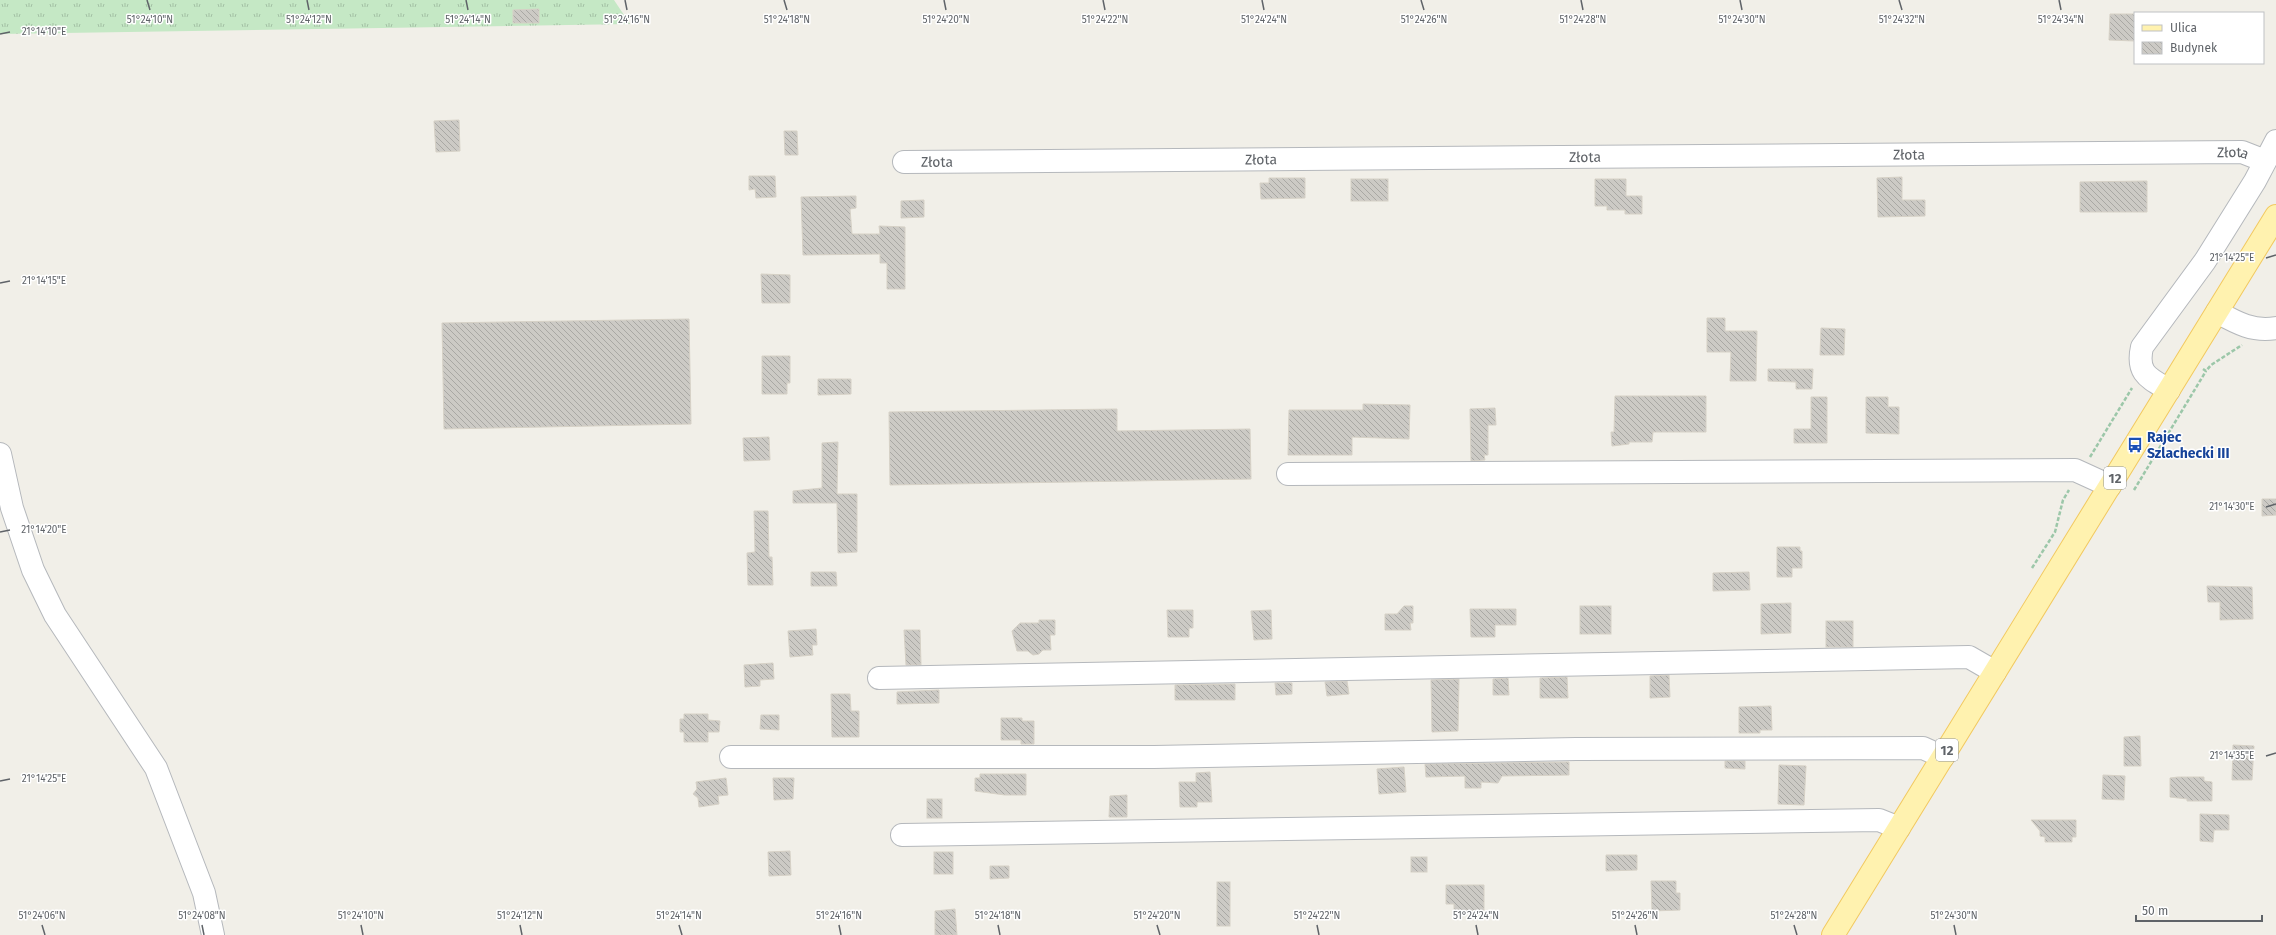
<svg xmlns="http://www.w3.org/2000/svg" width="2276" height="935" viewBox="0 0 2276 935" font-family="'Fira Sans',sans-serif">
<defs>
<pattern id="grass-tufts" width="24" height="20" patternUnits="userSpaceOnUse"><rect width="24" height="20" fill="#c5e8c5"/><path d="M3 7l-1-3M5 7V3M7 7l1-3M15 17l-1-3M17 17v-4M19 17l1-3" fill="none" stroke="#a3c0a4"/></pattern>
<pattern id="building-back-hatch" width="6" height="6" patternUnits="userSpaceOnUse"><rect width="6" height="6" fill="#cccac5"/><path d="M-1 5l2 2M0 0l6 6M5-1l2 2" fill="none" stroke="#a9a8a4"/></pattern>
</defs>
<rect width="100%" height="100%" fill="#f1efe8"/>
<path fill="url(#grass-tufts)" d="M0 0H614L630 24 0 34Z"/>
<g fill="url(#building-back-hatch)" stroke="#d6d1c6">
<path d="M539 9V23H513V10Z"/>
<path d="M2110 14H2135V41L2109 40Z"/>
<path d="M459 120 460 151 436 152 434 121Z"/>
<path d="M784 131H797L798 155H785Z"/>
<path d="M749 176H775L776 197 756 198 755 189 749 190Z"/>
<path d="M1902 177V200H1925V216L1878 217 1877 178Z"/>
<path d="M1269 178H1305V198L1261 199 1260 183H1269Z"/>
<rect x="1351" y="179" width="37" height="22"/>
<path d="M1595 179H1626V196H1642V214H1625V210H1607V206H1595Z"/>
<path d="M2147 181V212H2080V182Z"/>
<path d="M856 196V208L850 209 852 234H880L879 226 905 227V289H887V263H880V254L803 255 801 197Z"/>
<path d="M924 200V217L901 218V201Z"/>
<path d="M761 274 790 275V303H762Z"/>
<path d="M1707 318H1725V331H1757L1756 381H1730L1731 352H1707Z"/>
<path d="M689 319 691 424 444 429 442 323Z"/>
<path d="M1821 328 1845 329 1844 355H1820Z"/>
<path d="M762 356H790V383H787V394H762Z"/>
<path d="M1768 369H1813L1812 389H1796V382L1768 381Z"/>
<path d="M818 379H851V394L818 395Z"/>
<path d="M1615 396H1706V432H1653L1652 442H1629V444L1612 446 1611 432H1614Z"/>
<path d="M1811 397H1827V443H1794V429H1811Z"/>
<path d="M1866 397H1888V407H1899V434L1866 433Z"/>
<path d="M1363 404 1410 405 1409 439 1352 437V455H1288L1289 410H1363Z"/>
<path d="M1495 408 1496 425H1488V455H1484L1485 460 1471 461 1470 409Z"/>
<path d="M1117 409V431L1250 429 1251 479 890 485 889 412Z"/>
<path d="M769 437 770 460 744 461 743 438Z"/>
<path d="M838 442 837 494H857V552L838 553 837 503H793V491L822 488V443Z"/>
<path d="M2262 499H2276V515L2262 516Z"/>
<path d="M754 511H768L769 557H772L773 585H748L747 553 755 552Z"/>
<path d="M1777 547H1800V551H1802V568H1792V577H1777Z"/>
<path d="M811 572H836L837 586H811Z"/>
<path d="M1749 572 1750 590 1713 591V573Z"/>
<path d="M2207 586 2252 587 2253 619 2220 620V602H2208Z"/>
<path d="M1791 603V633L1761 634V604Z"/>
<path d="M1404 606H1413V623H1410L1411 630H1385V614H1397Z"/>
<rect x="1580" y="606" width="31" height="28"/>
<path d="M1470 609H1516V625H1495V637H1471Z"/>
<path d="M1167 610H1193V628H1189V637H1168Z"/>
<path d="M1271 610 1272 639 1254 640 1251 611Z"/>
<path d="M1039 620H1055V635H1050L1051 650H1043L1039 654 1033 655 1028 651H1017L1012 631 1020 623H1039Z"/>
<rect x="1826" y="621" width="27" height="26"/>
<path d="M816 629 817 645H812L813 655 790 657 788 631Z"/>
<path d="M904 630H920L921 665H906Z"/>
<path d="M773 663 774 679 760 680V686L745 687 744 665Z"/>
<path d="M1669 675 1670 697 1650 698V676Z"/>
<path d="M1567 677 1568 698H1540V678Z"/>
<path d="M1508 678 1509 695H1493V679Z"/>
<path d="M1459 679 1458 731 1432 732 1431 680Z"/>
<path d="M1347 681 1349 694 1327 696 1325 682Z"/>
<path d="M1275 683H1292V694L1276 695Z"/>
<path d="M1235 684V700H1175V685Z"/>
<path d="M939 690V703L897 704V692Z"/>
<path d="M831 694H850L851 711H859V737H832Z"/>
<path d="M1771 706 1772 730H1760V733H1739V707Z"/>
<path d="M684 714H708V720L720 721 719 732H708V742H684V732H680V719H684Z"/>
<path d="M761 715H779V730L760 729Z"/>
<path d="M1001 718H1022V721H1034V744H1021V740H1001Z"/>
<path d="M2140 736 2141 766H2124V737Z"/>
<path d="M2233 745 2254 746 2252 780H2232Z"/>
<path d="M1725 761H1745V769L1725 768Z"/>
<path d="M1569 762V775L1502 776 1498 783 1481 782V788H1465V776L1426 777 1425 764Z"/>
<path d="M1779 765 1806 766 1804 805 1778 804Z"/>
<path d="M1404 767 1406 792 1379 794 1377 769Z"/>
<path d="M1210 772 1212 802H1197V807H1180L1179 782H1196V773Z"/>
<path d="M980 774H1026V795H1005L975 791V778H980Z"/>
<path d="M2103 775 2125 776 2124 800 2102 799Z"/>
<path d="M2178 777H2204V781L2212 782V801H2187V799L2170 797V778Z"/>
<path d="M726 778 728 795 718 796 719 804 699 807 698 798 693 794 697 789 696 782Z"/>
<path d="M773 778H794L793 799 774 800Z"/>
<path d="M1127 795V817H1109L1110 796Z"/>
<rect x="927" y="799" width="15" height="19"/>
<path d="M2200 814 2229 815V830H2214L2213 842 2200 841Z"/>
<path d="M2031 820H2076V837H2072V842H2045V837L2040 836V831Z"/>
<path d="M790 851 791 875 769 876 768 852Z"/>
<rect x="934" y="852" width="19" height="22"/>
<path d="M1606 855H1637V870L1606 871Z"/>
<rect x="1411" y="857" width="16" height="15"/>
<path d="M990 866H1009V878L990 879Z"/>
<path d="M1651 881H1676V893H1680V910L1652 911Z"/>
<rect x="1217" y="882" width="13" height="44"/>
<path d="M1446 885H1484V911H1454V904H1446Z"/>
<path d="M955 909 957 935H935V911Z"/>
</g>
<g fill="none" stroke-linecap="round" stroke-linejoin="round">
<defs>
<g id="minor">
<path id="s1" d="M904 162 2242 152 2265 161"/>
<path d="M2217 312C2237 323 2253 332 2276 328"/>
<path d="M2169 390C2149 378 2136 374 2142 347L2205 261 2255 181 2276 141"/>
<path d="M0 454 12 508 33 570 55 615 156 768 204 893 213 935"/>
<path d="M1288 474 2075 470 2110 486"/>
<path d="M879 678 1969 657 1995 672"/>
<path d="M731 757H1154L1576 749 1923 748 1943 757"/>
<path d="M902 835 1879 820 1899 828"/>
</g>
<path id="major" d="M1833 935 2276 216"/>
</defs>
<use href="#minor" stroke="#b5b8bc" stroke-width="24"/>
<use href="#major" stroke="#f2c960" stroke-width="24"/>
<g stroke="#9cc7a9" stroke-width="2.5" stroke-dasharray="4 2" stroke-linecap="butt">
<path d="M2203 369 2206 371 2211 365 2242 345"/>
<path d="M2090 457 2132 388"/>
<path d="M2134 490 2206 371"/>
<path d="M2032 568 2055 532 2063 500 2069 490"/>
</g>
<use href="#minor" stroke="#fff" stroke-width="22"/>
<use href="#major" stroke="#fff2af" stroke-width="22"/>
</g>
<path fill="none" stroke="#5f6368" stroke-width="1.5" d="M147 0 150 10M307 0 309 10M466 0 468 10M625 0 627 10M784 0 787 10M944 0 946 10M1103 0 1105 10M1262 0 1264 10M1421 0 1424 10M1581 0 1583 10M1740 0 1742 10M1899 0 1902 10M2059 0 2061 10M0 34 10 32M2266 258 2276 255M0 283 10 281M2266 507 2276 504M0 532 10 530M2266 756 2276 753M0 781 10 779M42 925 45 935M202 925 204 935M361 925 363 935M520 925 522 935M679 925 682 935M839 925 841 935M998 925 1000 935M1157 925 1160 935M1317 925 1319 935M1476 925 1478 935M1635 925 1637 935M1794 925 1797 935M1954 925 1956 935"/>
<defs>
<symbol id="bus-bare" viewBox="-9 -9 18 18"><path d="M-5-6H5V4H4V6H2V4H-2V6H-4V4H-5ZM-3.5-4V0h7V-4ZM-3.5 1.2v1.5H-2V1.2ZM2 1.2v1.5H3.5V1.2Z" fill="#1a4fb4" stroke="#fff" stroke-width="2.5" paint-order="stroke"/></symbol>
</defs>
<g fill-rule="evenodd">
<use href="#bus-bare" x="2124" y="434" width="22" height="22"/>
</g>
<g text-anchor="middle" dominant-baseline="central" stroke-width="3" stroke-linejoin="round" paint-order="stroke">
<g fill="#fff" stroke="#8f9295" stroke-width="1">
<rect x="2104" y="467" width="22" height="22" rx="3"/>
<rect x="1936" y="739" width="22" height="22" rx="3"/>
</g>
<g font-size="13" font-weight="bold" fill="#5f6368">
<text x="2115" y="478">12</text>
<text x="1947" y="750">12</text>
</g>
<g font-size="14" fill="#5f6368" stroke="#fff">
<text stroke="none"><textPath href="#s1" startOffset="1005">Złota</textPath></text>
<text stroke="none"><textPath href="#s1" startOffset="1329">Złota</textPath></text>
<text stroke="none"><textPath href="#s1" startOffset="681">Złota</textPath></text>
<text stroke="none"><textPath href="#s1" startOffset="357">Złota</textPath></text>
<text stroke="none"><textPath href="#s1" startOffset="33">Złota</textPath></text>
</g>
<g font-size="14" font-weight="bold" fill="#164399" stroke="#fff" text-anchor="start">
<text x="2147" y="437">Rajec<tspan x="2147" dy="16">Szlachecki III</tspan></text>
</g>
</g>
<g font-size="10" text-anchor="middle" fill="#5f6368" stroke="#fff" stroke-width="3" stroke-linejoin="round" paint-order="stroke">
<text x="150" y="23">51°24'10"N</text>
<text x="309" y="23">51°24'12"N</text>
<text x="468" y="23">51°24'14"N</text>
<text x="627" y="23">51°24'16"N</text>
<text x="787" y="23">51°24'18"N</text>
<text x="946" y="23">51°24'20"N</text>
<text x="1105" y="23">51°24'22"N</text>
<text x="1264" y="23">51°24'24"N</text>
<text x="1424" y="23">51°24'26"N</text>
<text x="1583" y="23">51°24'28"N</text>
<text x="1742" y="23">51°24'30"N</text>
<text x="1902" y="23">51°24'32"N</text>
<text x="2061" y="23">51°24'34"N</text>
<text x="44" y="35">21°14'10"E</text>
<text x="2232" y="261">21°14'25"E</text>
<text x="44" y="284">21°14'15"E</text>
<text x="2232" y="510">21°14'30"E</text>
<text x="44" y="533">21°14'20"E</text>
<text x="2232" y="759">21°14'35"E</text>
<text x="44" y="782">21°14'25"E</text>
<text x="42" y="919">51°24'06"N</text>
<text x="202" y="919">51°24'08"N</text>
<text x="361" y="919">51°24'10"N</text>
<text x="520" y="919">51°24'12"N</text>
<text x="679" y="919">51°24'14"N</text>
<text x="839" y="919">51°24'16"N</text>
<text x="998" y="919">51°24'18"N</text>
<text x="1157" y="919">51°24'20"N</text>
<text x="1317" y="919">51°24'22"N</text>
<text x="1476" y="919">51°24'24"N</text>
<text x="1635" y="919">51°24'26"N</text>
<text x="1794" y="919">51°24'28"N</text>
<text x="1954" y="919">51°24'30"N</text>
</g>
<rect x="2134" y="12" width="130" height="52" fill="#ffffff" stroke="#bfc1c3"/>
<rect x="2142" y="25" width="20" height="6" fill="#fff2af" stroke="#bfc1c3"/>
<text x="2170" y="32" font-size="12" fill="#5f6368">Ulica</text>
<rect x="2142" y="42" width="20" height="12" fill="url(#building-back-hatch)" stroke="#bfc1c3"/>
<text x="2170" y="52" font-size="12" fill="#5f6368">Budynek</text>
<path d="M2136 915v6h126v-6" fill="none" stroke="#5f6368" stroke-width="2"/>
<text x="2142" y="915" font-size="12" fill="#5f6368" stroke="#ffffff" stroke-width="3" paint-order="stroke">50 m</text>
</svg>
